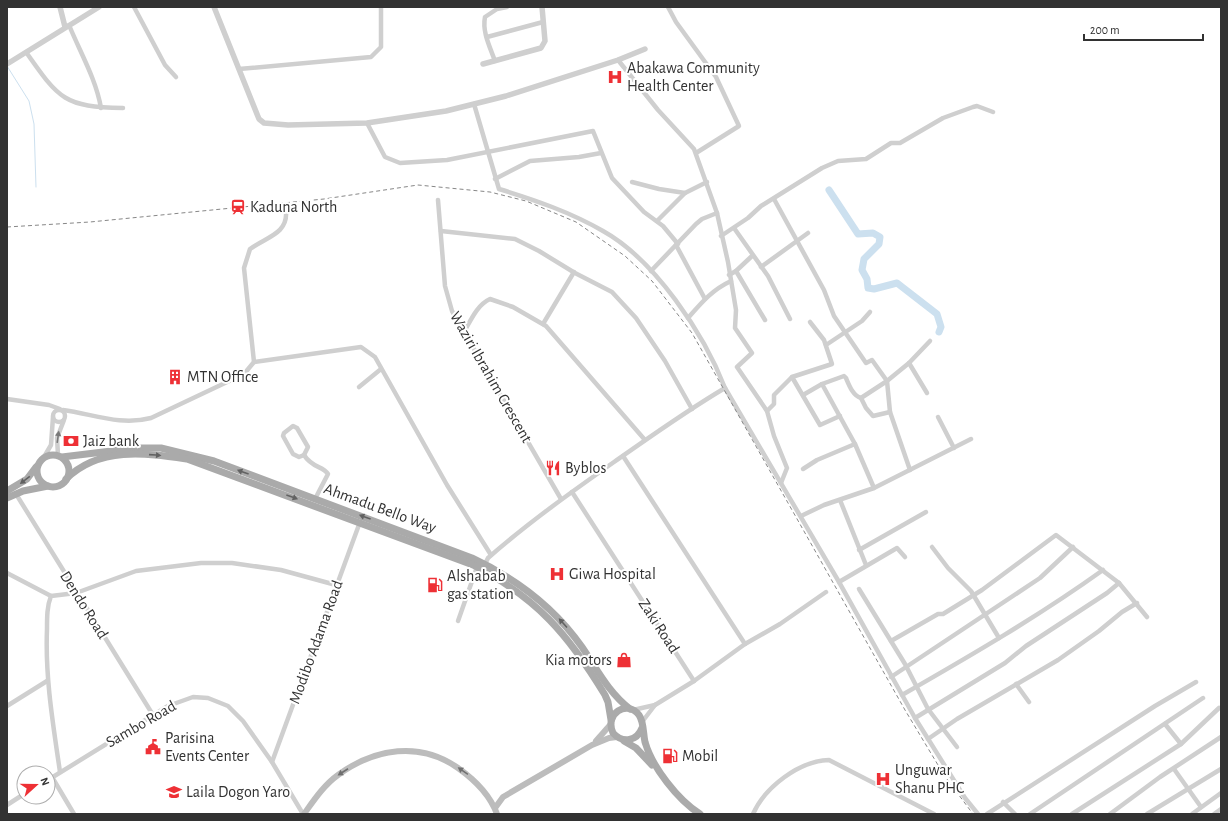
<svg xmlns="http://www.w3.org/2000/svg" width="1228" height="821" viewBox="0 0 1228 821" font-family="'Alegreya Sans',sans-serif">
<rect width="100%" height="100%" fill="#fff"/>
<g fill="none" stroke-linecap="round" stroke-linejoin="round">
<path stroke="#cce0ef" stroke-width="1" d="M7 66 29 101 34 124 36 187"/>
<path stroke="#cce0ef" stroke-width="7" d="M829 190 858 234 873 233 880 237 879 244 864 259 862 270 867 279 868 288 874 289 897 283 937 314 941 327 939 332"/>
<g stroke="#cfcfcf" stroke-width="4.5">
<path d="M134 7 165 65 176 77"/>
<path d="M668 7 676 22 716 77 739 126 696 153"/>
<path d="M69 25C80 52 96 79 101 108"/>
<path d="M487 37 543 22"/>
<path d="M26 52C59 99 64 107 123 108"/>
<path d="M618 60 658 110 694 149 717 213 728 262 736 310 735 328 752 353 737 367 767 411 774 436 787 468 781 483"/>
<path d="M495 61C490 47 482 32 485 17L497 9 507 7"/>
<path d="M239 69 371 57 381 47V7"/>
<path d="M474 104 499 189C535 200 570 212 603 231 655 260 704 334 725 388L839 582 915 718 965 798 978 814"/>
<path d="M367 123 385 157 400 163 447 160 593 131 612 178 644 212 663 226 678 244"/>
<path d="M495 179 530 161 579 157 601 153"/>
<path d="M632 182 659 189 685 193"/>
<path d="M774 199 824 290 834 316 866 363 872 360 887 381 861 398"/>
<path d="M438 200 445 286 452 311 561 499"/>
<path d="M657 221 685 193 707 182"/>
<path d="M734 228 768 276 790 319"/>
<path d="M441 231 515 239 539 251 575 273 612 292 636 318 665 361 692 409"/>
<path d="M721 236 748 218 761 206 822 168 838 161 866 159 891 143H900L943 118 973 107 977 106 993 112"/>
<path d="M676 245 705 299"/>
<path d="M761 267 808 233"/>
<path d="M651 271 696 224 702 219 717 213"/>
<path d="M736 271 752 256"/>
<path d="M729 275 736 271 765 320"/>
<path d="M688 318C702 302 712 290 731 281"/>
<path d="M543 324 574 272"/>
<path d="M464 332C471 320 477 305 490 299L513 307 546 326 645 440"/>
<path d="M826 345 862 321 870 312"/>
<path d="M254 362 361 347 375 357 447 485 491 555"/>
<path d="M909 363 927 393"/>
<path d="M792 377 820 425 840 416"/>
<path d="M822 384 855 444 874 488"/>
<path d="M359 387 381 369"/>
<path d="M803 395 822 384 844 376 846 378C849 385 853 396 861 398L866 408 873 416 890 412 910 470"/>
<path d="M7 399 49 405 60 409"/>
<circle cx="59" cy="416" r="6"/>
<path d="M63 410C93 414 120 426 151 418L244 374 254 362 244 268 250 249C266 237 288 234 286 211"/>
<path d="M767 411 774 404V395L792 377 832 364 824 340 810 322"/>
<path d="M890 412 887 381 909 363 930 341"/>
<path d="M938 417 954 448"/>
<path d="M293 426 297 428 308 447 304 455 299 457 293 454 283 436 284 433Z"/>
<path d="M58 455 57 438 64 420"/>
<path d="M304 455C312 468 323 466 328 474L315 499"/>
<path d="M623 456 745 644"/>
<path d="M44 457 51 445 53 417"/>
<path d="M803 469 817 460 855 444"/>
<path d="M572 492 694 681"/>
<path d="M16 494 153 715"/>
<path d="M840 500 866 565"/>
<path d="M801 516 824 505 874 488 971 439"/>
<path d="M932 547 948 568 971 591 999 638"/>
<path d="M859 550 926 512"/>
<path d="M485 564 488 558C528 523 570 493 614 462 650 437 686 411 725 388"/>
<path d="M7 573 51 596"/>
<path d="M839 582 897 548 905 557"/>
<path d="M859 589 905 664 928 709 957 747"/>
<path d="M458 621 477 567"/>
<path d="M891 641 938 614H943L982 590 1056 535 1119 583 1147 617"/>
<path d="M891 677 1040 578 1073 547"/>
<path d="M1016 684 1029 702"/>
<path d="M902 695C970 656 1039 616 1103 570"/>
<path d="M7 706 47 681"/>
<path d="M633 710 655 705 694 681 745 644 780 624 826 592"/>
<path d="M915 718 1005 663 1026 646 1107 593 1119 583"/>
<path d="M642 722 655 705"/>
<path d="M1165 724 1181 744"/>
<path d="M928 739 957 719 1058 660 1099 631 1122 612 1137 603"/>
<path d="M272 762 360 522"/>
<path d="M1174 769 1201 807"/>
<path d="M60 772C53 724 45 677 47 629 47 617 47 606 51 596L76 593 136 571 201 563H232L281 570 336 585"/>
<path d="M52 777 74 814"/>
<path d="M48 780 168 706 193 697 208 698 228 706 243 721 272 762 303 814"/>
<path d="M1003 802 1015 814"/>
<path d="M7 805 24 794"/>
<path d="M753 814C765 787 799 761 829 760L934 814"/>
<path d="M987 814 1155 706 1196 682"/>
<path d="M1030 814 1203 698"/>
<path d="M1072 814 1181 744 1219 708"/>
<path d="M1110 814 1160 777 1221 737"/>
<path d="M1147 814 1221 769"/>
<path d="M1192 814 1221 793"/>
<path d="M1214 814 1221 809"/>
</g>
<g stroke="#cfcfcf" stroke-width="5.5">
<path d="M60 7 65 27"/>
<path d="M214 7 259 119 264 123 288 125 367 123 446 111 506 96 618 60 645 49"/>
<path d="M7 64 99 7"/>
<path d="M483 64 541 48 545 41 542 7"/>
</g>
<g stroke="#bcbcbc" stroke-width="6">
<path d="M596 741 611 724"/>
<path d="M495 808 503 797 592 745 609 738 617 737"/>
<path d="M304 814C314 800 324 785 338 775 375 748 420 741 458 768 475 780 490 795 497 814"/>
</g>
<g stroke="#aaa" stroke-width="7">
<circle cx="53" cy="471" r="16"/>
<path d="M62 457 136 448H161L214 461 472 558C515 578 554 607 582 647 597 669 608 692 630 709"/>
<path d="M66 479C99 446 146 453 187 459L473 565C537 598 568 634 605 695L608 702 611 720"/>
<path d="M7 491 27 479 36 467"/>
<path d="M7 498 23 491 48 486"/>
<path d="M642 728C637 741 623 744 613 733 604 714 627 699 639 715 644 722 643 733 645 742 652 767 678 800 700 814"/>
<path d="M624 741 636 748 652 765"/>
</g>
<path stroke="#878787" stroke-width="1" stroke-dasharray="4 3" stroke-linecap="butt" d="M7 227 90 222 324 199 418 185 490 192 526 201 576 222 625 256 652 281 692 333 905 710 944 775 973 814"/>
</g>
<defs><path id="oneway-solid" d="M-6-.8H1V-3.2L6.5 0L1 3.2V.8H-6Z"/></defs>
<use fill="#797979" href="#oneway-solid" transform="translate(58 437) rotate(-82)"/>
<g fill="#626262">
<use href="#oneway-solid" transform="translate(155 455) rotate(4)"/>
<use href="#oneway-solid" transform="translate(243 472) rotate(-160)"/>
<use href="#oneway-solid" transform="translate(25 480) rotate(143)"/>
<use href="#oneway-solid" transform="translate(292 497) rotate(20)"/>
<use href="#oneway-solid" transform="translate(365 517) rotate(-160)"/>
<use href="#oneway-solid" transform="translate(563 623) rotate(-132)"/>
</g>
<g fill="#707070">
<use href="#oneway-solid" transform="translate(463 771) rotate(-145)"/>
<use href="#oneway-solid" transform="translate(343 772) rotate(147)"/>
</g>
<defs>
<symbol id="hospital-bare" viewBox="-9 -9 18 18"><path d="M-5-5h3v3.5h4V-5h3V5h-3V1.5h-4V5h-3Z" fill="#ee3035" stroke="#fff" stroke-width="2.5" paint-order="stroke"/></symbol>
<symbol id="station-bare" viewBox="-9 -9 18 18"><path d="M-3-6H3Q5-6 5-4V2Q5 4 3 4L4.5 6H3L1.5 4h-3L-3 6H-4.5L-3 4Q-5 4-5 2V-4Q-5-6-3-6ZM-3.5-4v3h7v-3ZM-3.5 1v1.5H-2V1ZM2 1v1.5H3.5V1Z" fill="#ee3035" stroke="#fff" stroke-width="2.5" paint-order="stroke"/></symbol>
<symbol id="building-bare" viewBox="-9 -9 18 18"><path d="M-4-6H4V6H1V3H-1V6H-4ZM-2.5-4.3h1.7v1.8h-1.7ZM.8-4.3h1.7v1.8H.8ZM-2.5-1h1.7V.8h-1.7ZM.8-1h1.7V.8H.8Z" fill="#ee3035" stroke="#fff" stroke-width="2.5" paint-order="stroke"/></symbol>
<symbol id="bank-bare" viewBox="-9 -9 18 18"><path d="M-6-4H6V4H-6ZM0-2.3a2.3 2.3 0 1 0 0 4.6a2.3 2.3 0 1 0 0-4.6Z" fill="#ee3035" stroke="#fff" stroke-width="2.5" paint-order="stroke"/></symbol>
<symbol id="restaurant-bare" viewBox="-9 -9 18 18"><path d="M-5-6h1v4h1v-4h1v4h1v-4h1v5L-1.5 .5V6h-2V.5L-5-1ZM5-6V6H3V1.5H1.5Q1.5-4 5-6Z" fill="#ee3035" stroke="#fff" stroke-width="2.5" paint-order="stroke"/></symbol>
<symbol id="fuel-bare" viewBox="-9 -9 18 18"><path d="M-5.5-6h7V0h2V4h1.3V-2.5L3-4.5l.8-.8L6-3V5H2.5V1h-1V6h-7ZM-4.2-4.7v3.2H.2V-4.7Z" fill="#ee3035" stroke="#fff" stroke-width="2.5" paint-order="stroke"/></symbol>
<symbol id="shop-bare" viewBox="-9 -9 18 18"><path d="M-5-2.5h2.3a2.7 3.5 0 0 1 5.4 0H5L5.5 6h-11ZM-1.5-2.5h3a1.5 2.3 0 0 0-3 0Z" fill="#ee3035" stroke="#fff" stroke-width="2.5" paint-order="stroke"/></symbol>
<symbol id="civic-bare" viewBox="-9 -9 18 18"><path d="M-.6-6.5H3V-4.5H.6V-3L4-1V1h2V6H-6V1h2V-1L-.6-3ZM-1.2 2.5V6h2.4V2.5Z" fill="#ee3035" stroke="#fff" stroke-width="2.5" paint-order="stroke"/></symbol>
<symbol id="school-bare" viewBox="-9 -9 18 18"><path d="M0-5L7-2L0 1L-7-2ZM-4 1L0 2.5L4 1V4Q0 6-4 4Z" fill="#ee3035" stroke="#fff" stroke-width="2.5" paint-order="stroke"/></symbol>
</defs>
<g fill-rule="evenodd">
<use href="#hospital-bare" x="604" y="66" width="22" height="22"/>
<use href="#station-bare" x="227" y="196" width="22" height="22"/>
<use href="#building-bare" x="164" y="366" width="22" height="22"/>
<use href="#bank-bare" x="60" y="430" width="22" height="22"/>
<use href="#restaurant-bare" x="542" y="457" width="22" height="22"/>
<use href="#hospital-bare" x="546" y="563" width="22" height="22"/>
<use href="#fuel-bare" x="424" y="574" width="22" height="22"/>
<use href="#shop-bare" x="613" y="649" width="22" height="22"/>
<use href="#civic-bare" x="142" y="736" width="22" height="22"/>
<use href="#fuel-bare" x="659" y="745" width="22" height="22"/>
<use href="#hospital-bare" x="872" y="768" width="22" height="22"/>
<use href="#school-bare" x="163" y="781" width="22" height="22"/>
</g>
<g text-anchor="middle" dominant-baseline="central" stroke-width="4" stroke-linejoin="round" paint-order="stroke">
<g font-size="16" fill="#323232" stroke="#fff" text-anchor="start">
<text x="627" y="68">Abakawa Community<tspan x="627" dy="18">Health Center</tspan></text>
<text x="250" y="207">Kaduna North</text>
<text x="187" y="377">MTN Office</text>
<text x="83" y="441">Jaiz bank</text>
<text x="565" y="468">Byblos</text>
<text x="569" y="574">Giwa Hospital</text>
<text x="447" y="576">Alshabab<tspan x="447" dy="18">gas station</tspan></text>
<text x="612" y="660" text-anchor="end">Kia motors</text>
<text x="165" y="738">Parisina<tspan x="165" dy="18">Events Center</tspan></text>
<text x="682" y="756">Mobil</text>
<text x="895" y="770">Unguwar<tspan x="895" dy="18">Shanu PHC</tspan></text>
<text x="186" y="792">Laila Dogon Yaro</text>
</g>
<g font-size="16" fill="#323232" stroke="#fff">
<text transform="translate(491 377) rotate(60)">Waziri Ibrahim Crescent</text>
<text transform="translate(380 508) rotate(20)">Ahmadu Bello Way</text>
<text transform="translate(84 605) rotate(58)">Dendo Road</text>
<text transform="translate(659 626) rotate(57)">Zaki Road</text>
<text transform="translate(316 642) rotate(-70)">Modibo Adama Road</text>
<text transform="translate(141 724) rotate(-30)">Sambo Road</text>
</g>
</g>
<rect width="1228" height="821" fill="none" stroke="#323232" stroke-width="16"/>
<g transform="translate(36 785) rotate(69)"><circle r="19" fill="#ffffff" stroke="#adadad"/>
<path d="M0-3L7 15L0 10L-7 15Z" fill="#ee3035"/>
<text y="-6" font-size="11" font-weight="bold" text-anchor="middle" fill="#323232">N</text>
</g>
<path d="M1084 34v6h119v-6" fill="none" stroke="#323232" stroke-width="2"/>
<text x="1090" y="34" font-size="12" fill="#323232" stroke="#ffffff" stroke-width="3" paint-order="stroke">200 m</text>
</svg>
